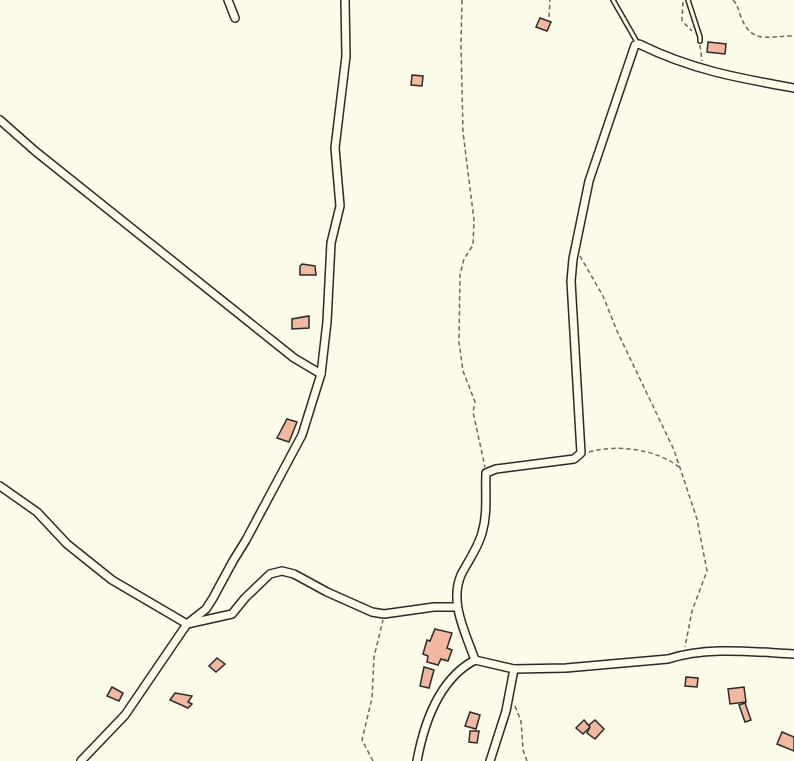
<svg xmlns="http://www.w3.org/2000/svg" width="794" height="761" viewBox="0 0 794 761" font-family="'Work Sans',sans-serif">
<rect width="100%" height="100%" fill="#fdfbea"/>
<g fill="#f2b8a0" stroke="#2b2b2b" stroke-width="1.5">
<path d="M540 18 551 22 547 31 536 27Z"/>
<path d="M708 42 726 44 725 54 707 52Z"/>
<path d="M412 75 423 76 422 86 411 85Z"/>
<path d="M302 264 315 266 316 275H300V266Z"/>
<path d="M309 316V328L292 329V319Z"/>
<path d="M287 419 297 422 289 442 277 438Z"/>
<path d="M435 629 452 633 447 648 452 650 448 661 441 659 438 665 427 662 428 656 423 654 427 640 430 641Z"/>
<path d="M217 658 225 664 216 672 209 666Z"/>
<path d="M424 667 434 670 429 688 420 686Z"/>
<path d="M686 677 698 678 697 687 685 686Z"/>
<path d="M112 687 123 693 119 701 107 696Z"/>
<path d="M744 687 746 702 730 704 728 689Z"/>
<path d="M175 693 192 696 188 702 192 704 188 708 170 700Z"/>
<path d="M745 703 751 720 745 722 739 705Z"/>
<path d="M470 712 480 715 476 729 465 726Z"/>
<path d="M584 720 590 727 583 734 576 728Z"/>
<path d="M595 720 604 729 595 739 587 733 590 727 589 725Z"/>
<path d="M470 731H479L477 743 469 742Z"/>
<path d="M782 732 794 737V751L777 744Z"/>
</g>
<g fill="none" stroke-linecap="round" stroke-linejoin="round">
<defs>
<g id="lane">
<path d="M613 0 637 42"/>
<path d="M688 0 700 37V41"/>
</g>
<g id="street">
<path d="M228 0 235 18"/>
<path d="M0 120 35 151 294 358 321 374"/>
<path d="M0 486 37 512 67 544 112 580 187 624 232 614 245 598 270 574 282 571 294 574 327 592 372 612 384 614 434 607H457"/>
<path d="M475 660C466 634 449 603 461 575 468 561 478 548 482 533 488 513 485 493 486 473L496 469 574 459 581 453 571 281 573 259 589 181 635 45 639 44C692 70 738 78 794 88"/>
<path d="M81 761 125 715 187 624 206 609 213 598 233 561 246 540 302 435 321 374 327 322 331 243 340 206 335 148 346 56 345 0"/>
<path d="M417 761C424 723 439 679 475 660L514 669 566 668 668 659C708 646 753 652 794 654"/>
<path d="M490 761 506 711 514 669"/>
</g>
</defs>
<use href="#lane" stroke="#2b2b2b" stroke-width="6"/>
<use href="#street" stroke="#2b2b2b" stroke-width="10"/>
<g stroke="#6a6964" stroke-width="1.5" stroke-dasharray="4.5 3" stroke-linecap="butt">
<path d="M462 0 461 45 463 132 474 220 473 245 464 259 460 275 459 342 463 371 475 402 473 412 485 467"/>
<path d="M733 0C738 5 738 10 741 17 752 46 770 35 794 36"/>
<path d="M683 2 682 21 692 31"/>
<path d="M549 17 550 0"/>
<path d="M700 45 702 61"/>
<path d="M580 256 603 296 617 331 674 450 697 519 707 571 692 611 685 647"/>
<path d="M589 452C617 444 656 449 679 467"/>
<path d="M515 706 521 721 523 750 527 761"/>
<path d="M373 761 362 740 372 698 374 657 383 620"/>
</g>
<use href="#lane" stroke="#fdfbea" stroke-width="3"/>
<use href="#street" stroke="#fdfbea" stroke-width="7"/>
</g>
</svg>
